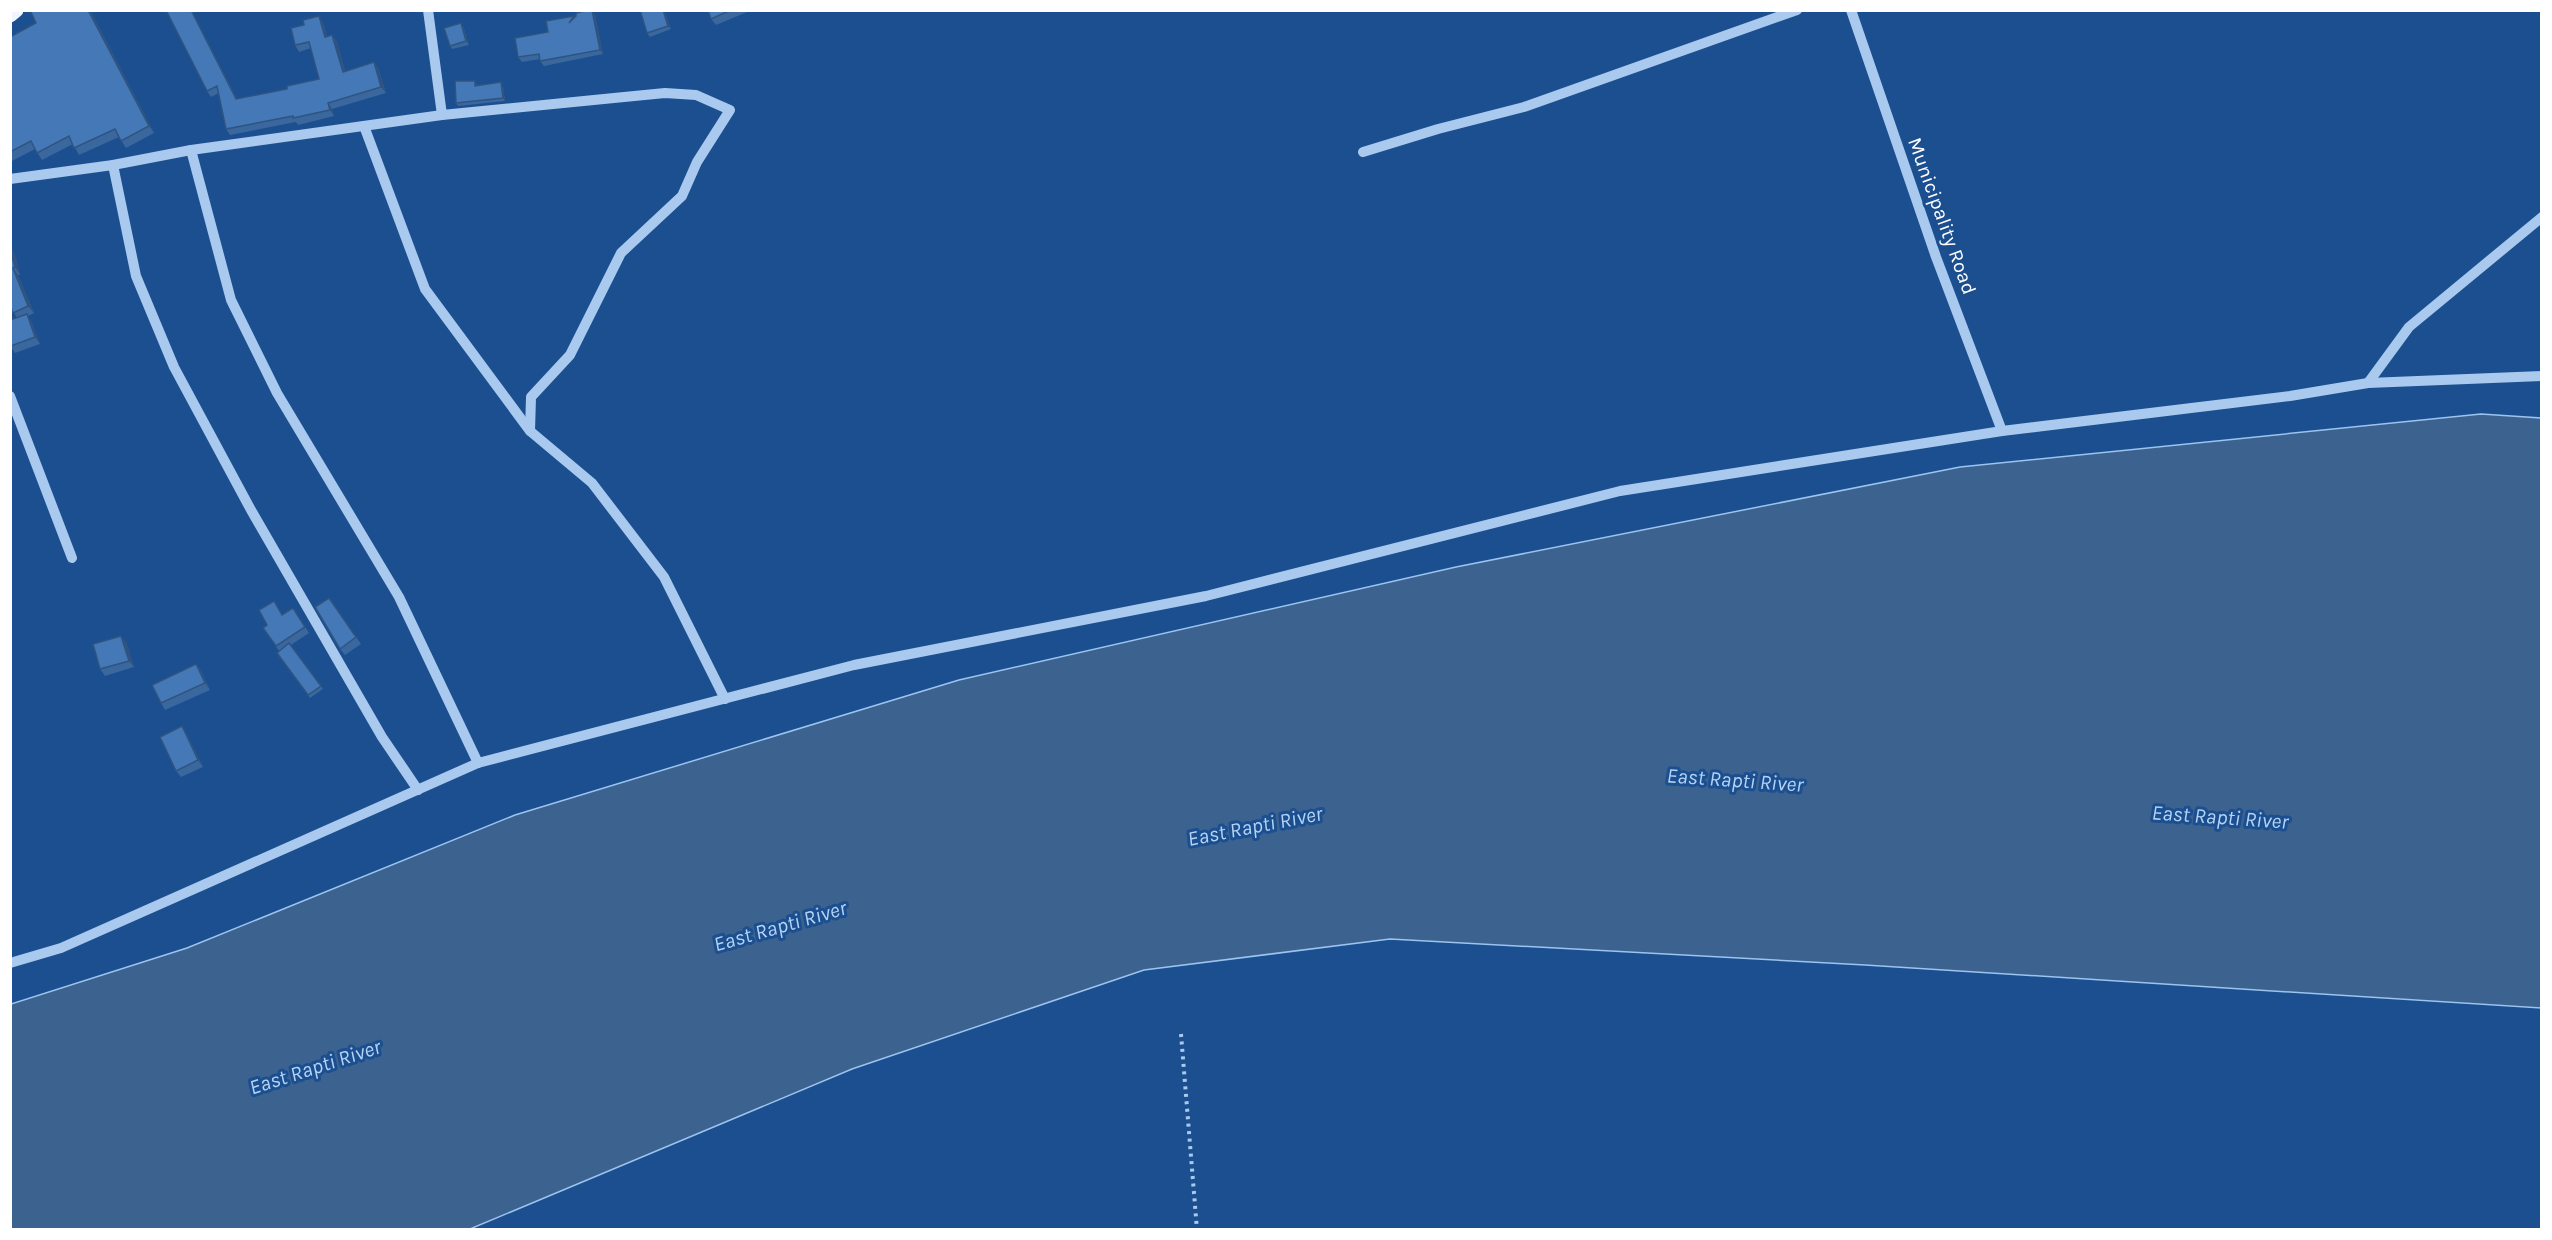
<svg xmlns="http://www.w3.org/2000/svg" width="2552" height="1240" viewBox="0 0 2552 1240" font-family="Karla,sans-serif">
<rect width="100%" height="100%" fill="#1b4f8f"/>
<path fill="#3c6290" stroke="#9cc4f0" stroke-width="1.5" d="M2481 414 2541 418V1008L1865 965 1390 939 1144 970 852 1069 470 1229H11V1004L187 948 515 815 959 680 1456 567 1960 467Z"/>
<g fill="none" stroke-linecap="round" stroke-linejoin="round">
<path stroke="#a9c9ee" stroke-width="4" stroke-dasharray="3 4.5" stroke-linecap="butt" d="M1181 1034 1197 1230"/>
<g stroke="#a9c9ee" stroke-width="10">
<path d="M428 10 442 115"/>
<path d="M1851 10 1936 257 2002 431"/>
<path d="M364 126 425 289 530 431"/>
<path d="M191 150 231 300 277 393 399 597 478 763"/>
<path d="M1363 152 1438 129 1524 107 1797 10"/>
<path d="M113 165 136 276 174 367 251 510 382 737 418 790"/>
<path d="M10 179 113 165 191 150 442 115 614 98 665 93 696 95 730 110 697 162 682 196 621 253 570 355 531 397 530 431 592 483 664 577 725 699"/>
<path d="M2368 383 2409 327 2542 217"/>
<path d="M10 396 72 558"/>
<path d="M10 963 61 948 478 763 854 665 1206 596 1620 491 2002 431 2290 396 2368 383 2542 376"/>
</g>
<path stroke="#f0f6ff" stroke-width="15" d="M10 15 16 10"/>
</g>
<g fill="#3a679d">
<path d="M90 10 154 133 126 148 119 137 79 155 73 144 42 160 35 149 10 162V37Z"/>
<path d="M166 10H197L193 13 237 99 287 89 319 79 311 48 299 52 295 45 323 22 327 37 332 35 337 42 345 71 378 68 386 93 332 109 334 116 298 125 296 122 230 135 226 129 219 93 211 97 207 91Z"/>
<path d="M664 10 671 29 650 37 647 33Z"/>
<path d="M708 10H752L716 25 711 19Z"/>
<path d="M595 15 603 54 544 66 540 61V59L522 62 518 57 548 32 575 18Z"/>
<path d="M463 26 469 45 452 49 450 46Z"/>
<path d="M477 84V85L503 86 505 101 458 106 456 103Z"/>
<path d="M10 244 16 259 20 275H18L34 313 28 316 31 321 40 344 15 353 10 346 17 318 10 306Z"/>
<path d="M329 598 361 644 345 655 340 649Z"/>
<path d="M293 608 309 633 291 645 323 689 310 698 277 653 279 651 263 628Z"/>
<path d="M126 642 134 667 105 676 100 669Z"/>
<path d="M196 664 201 671 210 690 165 710 161 703Z"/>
<path d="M182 726 186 733 203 767 181 777 176 771Z"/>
</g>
<g fill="#305480">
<path d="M88 10H90L154 133 149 126Z"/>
<path d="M191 10 193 13 240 105 236 99Z"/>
<path d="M592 10 595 15 603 54 600 50Z"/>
<path d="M663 10H664L671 29 668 26Z"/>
<path d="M319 16 323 22 329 44 325 37Z"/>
<path d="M461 23 463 26 469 45 466 41Z"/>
<path d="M332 35 337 42 347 78 343 72Z"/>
<path d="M374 62 378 68 386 93 381 87Z"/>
<path d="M501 82 503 86 505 101 503 98Z"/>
<path d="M328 103 332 109 334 116 330 110Z"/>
<path d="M10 244 16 259 20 275 15 267 10 250Z"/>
<path d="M13 268 18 275 34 313 28 306Z"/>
<path d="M27 314 31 321 40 344 35 337Z"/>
<path d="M121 636 126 642 134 667 129 661Z"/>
<path d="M196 664 201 671 210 690 205 683Z"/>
<path d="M182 726 186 733 203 767 198 760Z"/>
</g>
<g fill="#4478b7" stroke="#305480" stroke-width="1.5">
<path d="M30 10H88L149 126 121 141 115 129 74 148 69 136 37 153 31 141 10 152V37L36 23Z"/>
<path d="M166 10H191L236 99 287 89V86L319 79 309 42 295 45 291 28 304 25 303 20 319 16 325 37 332 35 343 72 374 62 381 87 328 103 330 110 293 118V116L226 129 217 86 207 91Z"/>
<path d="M589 10H592L600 50 540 61 539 54 518 57 515 38 548 32 546 21 574 16 569 23 576 16V13Z"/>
<path d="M640 10H663L668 26 647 33Z"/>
<path d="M708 10H731L711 19Z"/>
<path d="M461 23 466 41 450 46 444 28Z"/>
<path d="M455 81H475V86L501 82 503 98 456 103Z"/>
<path d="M10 250 15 267 13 268 28 306 13 313 10 306Z"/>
<path d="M27 314 35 337 11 346 10 320Z"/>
<path d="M329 598 356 637 340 649 315 607Z"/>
<path d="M274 601 282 615 293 608 305 627 276 646 263 628 267 625 259 610Z"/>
<path d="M121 636 129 661 100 669 93 644Z"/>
<path d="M289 643 321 686 308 695 277 653Z"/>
<path d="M196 664 205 683 161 703 152 685Z"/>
<path d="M182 726 198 760 176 771 160 737Z"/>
</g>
<g text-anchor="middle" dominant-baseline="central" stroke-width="6" stroke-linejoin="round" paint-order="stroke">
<g font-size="20" fill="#fff" stroke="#1b4f8f">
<text transform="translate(1942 216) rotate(70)">Municipality Road</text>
</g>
<g font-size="21" font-style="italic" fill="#b5d3f5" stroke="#1b4f8f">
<text transform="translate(1735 780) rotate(4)">East Rapti River</text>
<text transform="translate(2220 817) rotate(4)">East Rapti River</text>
<text transform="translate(1255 826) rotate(-11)">East Rapti River</text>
<text transform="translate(780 926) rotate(-16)">East Rapti River</text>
<text transform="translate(315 1067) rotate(-18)">East Rapti River</text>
</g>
</g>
<rect width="2552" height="1240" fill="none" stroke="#ffffff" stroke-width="24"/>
</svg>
